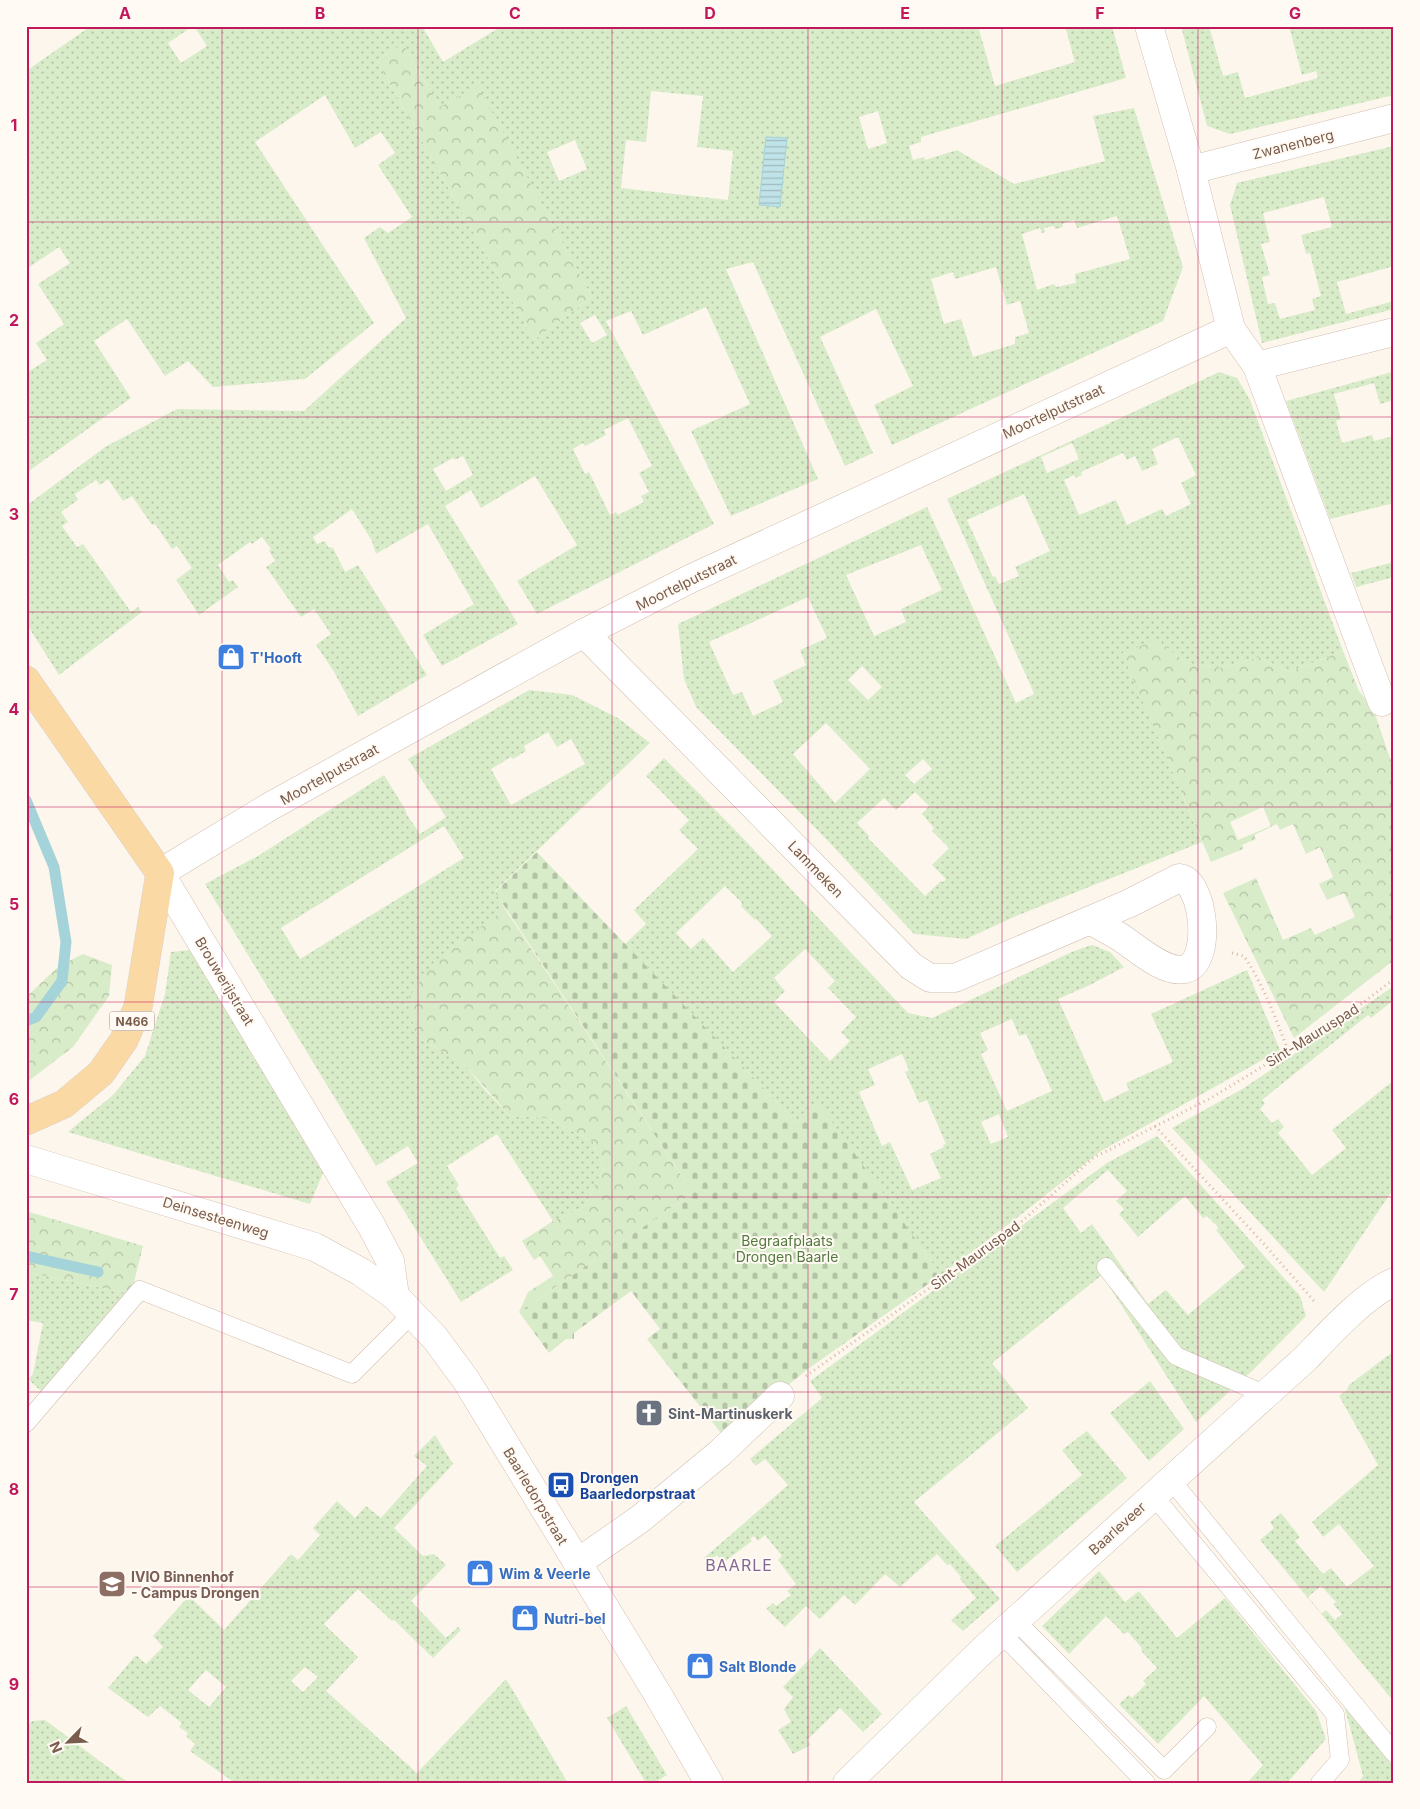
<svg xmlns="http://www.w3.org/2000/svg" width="1420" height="1809" viewBox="0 0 1420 1809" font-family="Inter,sans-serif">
<defs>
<pattern id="grass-dots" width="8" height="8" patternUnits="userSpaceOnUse" patternTransform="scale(1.25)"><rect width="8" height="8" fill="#d8ecc9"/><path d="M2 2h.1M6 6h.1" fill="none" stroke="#b4c2a5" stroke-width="1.8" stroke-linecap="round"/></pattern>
<pattern id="forest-crowns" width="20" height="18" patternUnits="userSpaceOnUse" patternTransform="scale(1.25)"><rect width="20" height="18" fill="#d8ecc9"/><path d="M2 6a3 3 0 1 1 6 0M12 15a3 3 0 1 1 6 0" fill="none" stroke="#b4c2a5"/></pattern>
<pattern id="cemetery-stones" width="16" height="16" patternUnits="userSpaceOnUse" patternTransform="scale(1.25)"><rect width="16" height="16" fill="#d8ecc9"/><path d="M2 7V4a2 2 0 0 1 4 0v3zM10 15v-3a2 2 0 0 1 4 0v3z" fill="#b4c2a5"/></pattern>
<pattern id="water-rules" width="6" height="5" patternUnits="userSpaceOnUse" patternTransform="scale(1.25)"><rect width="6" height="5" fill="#bfe3e8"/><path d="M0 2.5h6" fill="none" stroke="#a0bbbe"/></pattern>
</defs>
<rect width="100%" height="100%" fill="#fdf6ec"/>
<g fill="url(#grass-dots)" fill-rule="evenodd">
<path d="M91 26H193L168 43 181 63 207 46 194 26H422L443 62 502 26H978L995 86 1075 62 1065 26H1112L1126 78 921 137V142L909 146 913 160 924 157 925 160 957 150 1014 184 1105 161 1093 116 1134 108 1183 267 1163 321 892 445 874 405 913 386 876 309 820 337 873 453 845 466 753 262 726 269 818 479 731 516 691 431 750 404 706 307 643 335 631 311 606 321 714 524 537 614 517 581 577 545 535 476 481 508 471 490 445 506 518 624 442 666 423 635 474 604 428 524 376 554 372 541 352 509 313 537 317 544 325 541 328 547 333 548 345 572 358 565 427 675 358 716 333 670 316 645 331 634 314 609 301 617 266 567 275 561 269 551 271 549 262 537 252 544 250 542 218 565 229 582 233 580 238 587 199 615 176 580 192 568 177 546 172 549 155 524 152 525 132 496 123 501 108 479 100 485 96 480 75 494 78 500 61 512 68 522 62 526 77 547 83 544 131 612 138 607 142 612 59 675 26 623V506L105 447 177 409 304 411 406 318 364 238 380 227 388 233 412 217 378 165 395 153 381 132 355 148 325 95 255 142 374 323 305 379 213 387 188 361 165 376 127 319 94 341 131 398 26 473V373L47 360 36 343 64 324 38 284 70 263 59 247 28 268 26 265V71ZM403 44 440 107 478 87 592 297 534 340 377 61ZM651 91 703 96 697 147 733 151 728 200 621 188 626 140 646 142ZM878 111 887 143 868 149 859 117ZM575 140 587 169 559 181 547 152ZM1117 216 1130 259 1075 274 1076 283 1056 287 1054 284 1037 290 1022 234 1040 228 1042 233 1045 232 1044 228 1054 226 1055 229 1063 227 1062 224 1074 220 1077 228ZM996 267 1007 305 1020 301 1029 333 1015 337V344L973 357 961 319 944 324 931 279 953 272 955 279ZM595 315 607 335 592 343 580 323ZM628 418 652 466 639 473 649 492 641 496 644 502 618 515 616 512 610 515 589 472 585 474 573 449 583 443 585 446 606 435 604 430ZM463 456 473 475 446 491 433 469 453 458 455 460Z"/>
<path d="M1181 26H1209L1223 76 1238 72 1245 98 1318 78 1316 71 1302 75 1289 26H1394V95L1230 134 1207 126Z"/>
<path d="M1394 146V266L1337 282 1346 314 1394 301V309L1262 343 1230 205 1237 183ZM1324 197 1332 227 1301 235 1306 254 1310 253 1321 296 1312 299 1315 310 1280 319 1275 303 1268 304 1262 277 1270 275 1261 244 1270 242 1263 213Z"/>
<path d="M1219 372 1237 378 1250 400 1343 651 1289 672 1259 657 1219 668 1187 663 1157 641 1123 653 1202 842 1016 916 966 939 914 934 830 843 696 707 684 679 678 624 927 507 1016 703 1034 694 1033 691 947 499ZM1178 437 1196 475 1181 483 1191 504 1166 516 1162 509 1127 525 1116 500 1079 515 1064 480 1074 475 1075 478 1082 475 1081 472 1123 453 1127 460 1135 456 1142 471 1158 464 1152 449ZM1072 443 1079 459 1047 473 1041 457ZM1024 494 1050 551 1015 567 1019 576 999 584 995 576 993 577 967 520ZM921 545 942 590 901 609 906 622 874 636 846 575ZM808 597 827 638 800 650 806 665 773 681 783 702 753 716 742 692 733 695 709 642ZM862 666 882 687 868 700 848 680ZM826 723 870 769 835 803 793 754ZM923 759 932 769 914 784 905 775ZM915 792 929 806 922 814 934 828 932 831 949 848 932 865 946 879 943 882 941 881 925 896 868 838 869 836 857 823 884 798 896 810Z"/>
<path d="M1392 372 1394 377V400L1380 404 1374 383 1334 394 1341 419 1336 421 1342 443 1372 435 1374 441 1394 436V503L1330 519 1286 401Z"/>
<path d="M1394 562V577L1356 587 1351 573Z"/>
<path d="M529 690 572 695 618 718 650 743 495 891 505 909 479 929 417 1037 465 1065 485 1090 510 1116 548 1118 593 1142 603 1169 584 1207 553 1221 497 1134 447 1166 459 1185 456 1188 500 1258 504 1256 513 1270 461 1302 386 1182 418 1163 408 1146 376 1166 205 884 258 856 384 775 405 809 407 815 420 834 446 817 408 759ZM548 732 557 747 571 739 585 764 511 805 491 769 511 757 513 759 526 751 524 746ZM444 826 464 858 300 959 281 928Z"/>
<path d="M664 758 739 834 908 1013 932 1018 1074 951 1092 945 1110 952 1124 967 1090 985 1058 999 1104 1102 1129 1090 1126 1083 1173 1062 1151 1014 1247 970 1280 1050 1101 1151 1018 1217 941 1275 818 1103 796 1122 625 944 646 924 634 910 698 849 679 830 689 820 646 776ZM725 886 742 903 741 906 755 920 756 919 772 936 733 972 703 938 691 949 676 933ZM805 949 835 981 828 988 856 1017 841 1032 850 1041 830 1061 774 1002 785 991 774 978ZM1012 1019 1019 1036 1026 1034 1052 1091 1007 1111 981 1054 988 1050 980 1033ZM902 1054 909 1070 905 1072 919 1103 927 1100 946 1144 943 1145 944 1147 930 1154 941 1178 912 1190 890 1142 882 1146 859 1092 875 1085 868 1069ZM999 1114 1008 1137 991 1144 981 1122Z"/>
<path d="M190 950 323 1173 310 1204 68 1132 113 1095 145 1056 165 994 171 952Z"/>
<path d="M1394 986V1000L1371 1018 1368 1015 1262 1100 1265 1104 1260 1109 1272 1123 1278 1119 1284 1127 1278 1133 1312 1175 1346 1148 1332 1130 1394 1080V1188L1324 1292 1172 1128 1244 1088Z"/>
<path d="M1157 1136 1300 1296 1306 1316 1253 1370 1196 1422 1102 1275 992 1363 1028 1408 914 1502 1000 1599 963 1631 951 1620 976 1598 960 1579 961 1577 950 1564 947 1565 937 1554 900 1587 885 1574 855 1605 844 1595 820 1619 806 1606 785 1627 766 1609 773 1603 776 1606 791 1595 787 1591 796 1584 778 1560 782 1556 765 1535 758 1541 754 1536 750 1539 752 1541 723 1563 717 1555 708 1563 704 1558 788 1485 765 1459 756 1466 750 1459 822 1398 810 1381 1107 1163ZM1108 1170 1127 1191 1116 1201 1124 1209 1119 1214 1138 1237 1185 1196 1203 1218 1207 1216 1219 1228 1216 1230 1245 1267 1188 1315 1166 1290 1148 1304 1092 1224 1081 1233 1063 1208Z"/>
<path d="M26 1272 131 1294 43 1393 28 1379 33 1374 43 1323 26 1320Z"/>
<path d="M1394 1351V1465L1392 1466 1394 1470V1702L1260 1540 1274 1528 1270 1522 1281 1513 1300 1537 1295 1541 1323 1574 1331 1568 1347 1587 1374 1566 1339 1524 1323 1537 1312 1522 1378 1465 1339 1396 1348 1389 1349 1385ZM1321 1586 1336 1602 1333 1604 1342 1614 1335 1620 1326 1610 1322 1614 1308 1597Z"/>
<path d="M1150 1381 1184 1429 1149 1461 1110 1413Z"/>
<path d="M1087 1431 1127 1478 1017 1572 995 1546 1082 1475 1062 1450Z"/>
<path d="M435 1435 453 1464 394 1528 423 1556 434 1554 446 1565 411 1601 446 1638 458 1627 461 1630 433 1658 394 1620 392 1621 358 1589 324 1624 358 1657 326 1691 417 1773 506 1679 568 1783H235L190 1751 195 1744 186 1736 188 1733 179 1727 182 1723 160 1706 148 1717 108 1688 136 1655 146 1664 163 1647 153 1636 189 1596 224 1630 291 1554 298 1560 320 1535 313 1528 337 1501 355 1518 366 1506 381 1518 427 1466 414 1456ZM305 1667 318 1677 303 1692 291 1681ZM206 1670 226 1687 209 1707 188 1690Z"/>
<path d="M1099 1571 1125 1602 1139 1591 1177 1638 1225 1598 1316 1711 1326 1739 1287 1783H1247L1263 1765 1204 1696 1158 1744 1119 1704 1129 1695 1132 1698 1146 1684 1143 1681 1157 1668 1142 1652 1141 1647 1128 1632 1124 1634 1106 1616 1069 1654 1042 1626Z"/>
<path d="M820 1648 882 1714 863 1732 840 1708 807 1740 811 1745 793 1754 778 1730 791 1722 784 1709 793 1697 783 1687Z"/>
<path d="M1344 1705 1394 1767V1783H1358L1363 1776Z"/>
<path d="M626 1706 667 1775 654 1783H646L607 1718Z"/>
<path d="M45 1720 129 1783H26V1728L32 1721Z"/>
</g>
<g fill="url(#forest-crowns)" fill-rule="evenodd">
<path d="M403 44 440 107 478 86 592 297 534 340 377 61Z"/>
<path d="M1157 640 1187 663 1219 668 1259 657 1289 672 1343 651 1359 691 1373 708 1394 770V960L1294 1038 1223 893 1256 878 1283 940 1311 928 1315 935 1355 917 1344 893 1327 900 1319 884 1333 877 1320 847 1306 854 1293 824 1280 830 1277 824 1254 835 1256 839 1242 845 1243 849 1211 862 1122 653ZM1263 807 1271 826 1238 840 1230 822Z"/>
<path d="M505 909 693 1193 519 1312 528 1292 553 1276 540 1256 534 1260 522 1241 553 1221 584 1207 603 1169 593 1142 548 1118 510 1116 465 1065 417 1037 407 1000 434 962Z"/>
<path d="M83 954 112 965 109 996 73 1047 26 1083V997L59 966Z"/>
<path d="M26 1211 143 1246 131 1294 26 1272Z"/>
</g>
<path fill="url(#cemetery-stones)" d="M537 852 796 1122 818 1102 941 1275 808 1369 724 1437 647 1339 660 1329 631 1291 574 1333V1339H566L549 1353 519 1312 693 1193 495 892Z"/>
<path fill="url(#water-rules)" stroke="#a5d3da" d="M766 137 787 138 780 207 759 205Z"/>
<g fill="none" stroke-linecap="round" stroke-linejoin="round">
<g stroke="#a5d3da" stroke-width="11">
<path d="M26 800 54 867 66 942 62 981 36 1017 26 1021"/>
<path d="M26 1256 98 1272"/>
</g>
<defs>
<g id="service">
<path d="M1106 1267 1176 1356 1264 1394"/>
<path d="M26 1423 140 1290 352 1374 412 1314"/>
<path d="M1171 1480 1394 1753"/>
<path d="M1153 1495 1335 1714 1340 1760 1320 1783"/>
<path d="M1016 1621 1164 1770 1207 1727"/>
<path d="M1002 1634 1146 1783"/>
</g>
<g id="minor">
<path d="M1149 26 1191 170 1231 329 1257 366 1382 702"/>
<path d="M1191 170 1394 118"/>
<path d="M1257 366 1394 332"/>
<path d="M584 633 911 966 930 978H955L1130 903 1179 878C1204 880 1213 963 1185 969 1165 974 1137 948 1120 937 1110 931 1100 926 1090 920"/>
<path d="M160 873 269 807 584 633 690 579 1231 329"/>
<path d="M577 1563 640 1519 720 1453 780 1396"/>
<path d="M847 1783 982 1651 1306 1358C1329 1334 1364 1295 1394 1282"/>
</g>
<g id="secondary">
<path d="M160 873 371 1225 390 1261 395 1296"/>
<path d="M26 1159 315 1247 361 1272 395 1296 435 1338 466 1380 657 1693 709 1783"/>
</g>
<path id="primary" d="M26 680 160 873 138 1007 124 1040 101 1073 64 1104 26 1121"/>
</defs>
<use href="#service" stroke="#d1beb0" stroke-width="19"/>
<use href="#minor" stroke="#d1beb0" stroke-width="29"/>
<use href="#secondary" stroke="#d6c0b0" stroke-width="29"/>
<use href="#primary" stroke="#dad1cd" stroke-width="29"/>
<g stroke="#d9b8a5" stroke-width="3" stroke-dasharray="1 4" stroke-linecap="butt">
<path d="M1232 953 1244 956C1264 986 1276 1019 1289 1053"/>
<path d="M1155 1126 1264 1244 1314 1301"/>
<path d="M806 1376 1019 1224 1093 1158 1211 1098 1265 1065 1289 1053 1348 1014 1394 979"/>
</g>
<use href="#service" stroke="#fff" stroke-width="18"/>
<use href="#minor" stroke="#fff" stroke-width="28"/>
<use href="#secondary" stroke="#fff" stroke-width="28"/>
<use href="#primary" stroke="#fbd9a5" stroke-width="28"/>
</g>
<path fill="none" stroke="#c2185b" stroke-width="1" stroke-opacity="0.55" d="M222 26V1783M418 26V1783M612 26V1783M808 26V1783M1002 26V1783M1198 26V1783M26 222H1394M26 417H1394M26 612H1394M26 807H1394M26 1002H1394M26 1197H1394M26 1392H1394M26 1587H1394"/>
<defs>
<symbol id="shop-square" viewBox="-11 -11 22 22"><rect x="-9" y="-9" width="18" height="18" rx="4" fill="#3f7fe0" stroke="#fffaf3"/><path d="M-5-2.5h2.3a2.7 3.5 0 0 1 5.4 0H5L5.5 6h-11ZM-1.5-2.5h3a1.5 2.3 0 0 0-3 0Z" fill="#fff"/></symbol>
<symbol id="church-square" viewBox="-11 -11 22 22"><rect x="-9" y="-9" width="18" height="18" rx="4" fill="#6b7280" stroke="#fffaf3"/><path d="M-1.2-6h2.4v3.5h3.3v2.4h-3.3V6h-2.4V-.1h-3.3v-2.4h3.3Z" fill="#fff"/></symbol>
<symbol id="bus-square" viewBox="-11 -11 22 22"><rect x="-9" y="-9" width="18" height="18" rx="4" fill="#1a4fb4" stroke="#fffaf3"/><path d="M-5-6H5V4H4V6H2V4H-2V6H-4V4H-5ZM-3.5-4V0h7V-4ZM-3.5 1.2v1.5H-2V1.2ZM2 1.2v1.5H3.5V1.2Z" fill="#fff"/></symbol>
<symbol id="school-square" viewBox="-11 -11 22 22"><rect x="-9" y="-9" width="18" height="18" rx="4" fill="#8d6e63" stroke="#fffaf3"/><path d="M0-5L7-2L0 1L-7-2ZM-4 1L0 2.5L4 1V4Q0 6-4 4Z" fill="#fff"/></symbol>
</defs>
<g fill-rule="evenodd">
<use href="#shop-square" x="215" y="641" width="32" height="32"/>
<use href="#church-square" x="633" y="1397" width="32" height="32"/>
<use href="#bus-square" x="545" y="1469" width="32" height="32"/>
<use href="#shop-square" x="464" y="1557" width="32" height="32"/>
<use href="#school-square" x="96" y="1568" width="32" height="32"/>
<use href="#shop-square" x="509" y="1602" width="32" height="32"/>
<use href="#shop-square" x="684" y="1650" width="32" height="32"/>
</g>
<g text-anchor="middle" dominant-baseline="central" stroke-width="4" stroke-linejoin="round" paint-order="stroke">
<rect fill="#fffaf3" stroke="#a28b7f" stroke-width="1" x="109.5" y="1011.5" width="45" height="19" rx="4"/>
<g font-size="12" font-weight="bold" fill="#7a5c4d">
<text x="132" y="1021">N466</text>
</g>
<g font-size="14" fill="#7a5c4d" stroke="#fffaf3">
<text transform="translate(1293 144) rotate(-14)">Zwanenberg</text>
<text transform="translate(1053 411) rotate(-25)">Moortelputstraat</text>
<text transform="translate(686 582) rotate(-26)">Moortelputstraat</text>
<text transform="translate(329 774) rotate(-29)">Moortelputstraat</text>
<text transform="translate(816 869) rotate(46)">Lammeken</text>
<text transform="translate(225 981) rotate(59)">Brouwerijstraat</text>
<text transform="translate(1312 1035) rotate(-32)">Sint-Mauruspad</text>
<text transform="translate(216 1217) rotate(17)">Deinsesteenweg</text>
<text transform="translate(975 1255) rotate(-36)">Sint-Mauruspad</text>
<text transform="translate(536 1496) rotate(59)">Baarledorpstraat</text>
<text transform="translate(1117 1528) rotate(-42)">Baarleveer</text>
</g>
<g font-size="14" font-weight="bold" fill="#366cbe" stroke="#fffaf3" text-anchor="start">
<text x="250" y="657">T'Hooft</text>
<text x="499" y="1573">Wim &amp; Veerle</text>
<text x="544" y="1618">Nutri-bel</text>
<text x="719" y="1666">Salt Blonde</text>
</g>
<g font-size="14" fill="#537a41" stroke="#fffaf3">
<text x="787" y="1240">Begraafplaats<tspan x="787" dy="16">Drongen Baarle</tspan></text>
</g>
<g font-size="14" font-weight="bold" fill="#5b616d" stroke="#fffaf3" text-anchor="start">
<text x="668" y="1413">Sint-Martinuskerk</text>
</g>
<g font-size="14" font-weight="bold" fill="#164399" stroke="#fffaf3" text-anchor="start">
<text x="580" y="1477">Drongen<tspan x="580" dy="16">Baarledorpstraat</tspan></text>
</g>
<g font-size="14" font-weight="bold" fill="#785e54" stroke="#fffaf3" text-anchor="start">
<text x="131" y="1576">IVIO Binnenhof<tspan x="131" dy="16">- Campus Drongen</tspan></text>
</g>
<g font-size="16" letter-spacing="1" fill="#846695" stroke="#fffaf3">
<text x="739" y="1565">BAARLE</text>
</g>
</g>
<rect width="1420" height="1809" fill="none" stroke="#fffaf3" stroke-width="55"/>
<g transform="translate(68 1742) rotate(246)" stroke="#fffaf3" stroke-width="4" paint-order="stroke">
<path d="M0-4L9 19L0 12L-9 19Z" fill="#7a5c4d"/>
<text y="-8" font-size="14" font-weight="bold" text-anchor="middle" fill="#7a5c4d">N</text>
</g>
<rect x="28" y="28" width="1364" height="1754" fill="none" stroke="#c2185b" stroke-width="2"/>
<g font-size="16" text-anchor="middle" font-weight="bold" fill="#c2185b">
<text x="125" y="19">A</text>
<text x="320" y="19">B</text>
<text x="515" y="19">C</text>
<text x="710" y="19">D</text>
<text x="905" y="19">E</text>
<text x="1100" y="19">F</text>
<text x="1295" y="19">G</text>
<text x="14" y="131">1</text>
<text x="14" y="326">2</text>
<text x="14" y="520">3</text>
<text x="14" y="715">4</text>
<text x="14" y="910">5</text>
<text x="14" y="1105">6</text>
<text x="14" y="1300">7</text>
<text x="14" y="1495">8</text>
<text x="14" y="1690">9</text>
</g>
</svg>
